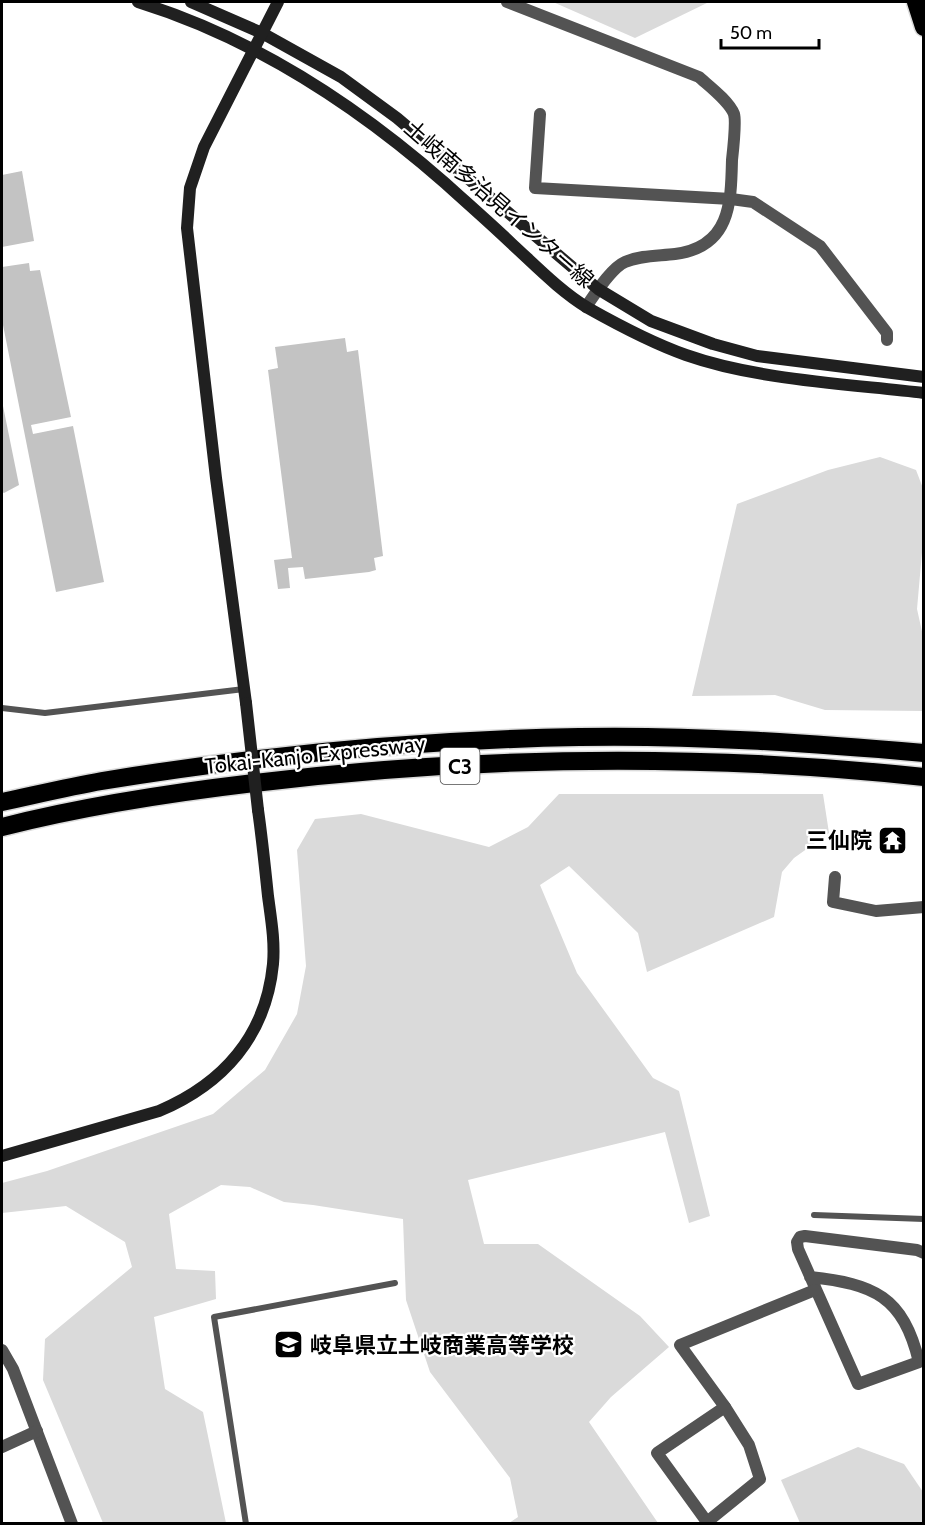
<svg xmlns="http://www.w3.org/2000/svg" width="925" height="1525" viewBox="0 0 925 1525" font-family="Cabin,'Noto Sans JP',sans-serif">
<rect width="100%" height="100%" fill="#fff"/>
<g fill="#dadada">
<path d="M553 2H709L635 38Z"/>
<path d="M880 457 916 470 924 491 923 541 917 609 923 636V711L825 710 775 695 692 696 737 504 828 470Z"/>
<path d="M559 794H823L829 833 794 858 782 872 774 917 647 972 638 933 569 866 540 885 577 973 653 1078 679 1091 710 1216 689 1223 665 1132 468 1180 484 1244H538L640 1316 669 1347 611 1397 589 1422 658 1523H509L518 1517 510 1478 430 1372 406 1300 403 1219 313 1205 284 1202 250 1187 221 1185 169 1214 176 1269 215 1271 216 1299 154 1317 165 1389 203 1412 226 1523H103L43 1380 45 1339 132 1267 125 1242 66 1206 2 1213V1183L47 1171 213 1114 265 1070 297 1014 306 966 297 850 315 819 361 814 489 847 528 827Z"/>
<path d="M858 1447 904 1464 923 1492V1523H800L781 1480Z"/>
</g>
<g fill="#c3c3c3">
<path d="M22 171 34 241 2 247V175Z"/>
<path d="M29 263 30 271 40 270 71 417 31 425 33 434 73 426 104 582 56 592 2 320V267Z"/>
<path d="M345 338 347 352 358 350 383 556 374 558 376 570 369 572 305 579 303 567 288 568 290 588 278 589 274 560 292 558 268 370 278 368 275 347Z"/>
<path d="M2 401 19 485 4 493 2 492V441H3Z"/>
</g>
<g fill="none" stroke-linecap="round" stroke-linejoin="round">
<defs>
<g id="highway">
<path d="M916 2 924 27"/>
<path d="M2 802C35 795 68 787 102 781 260 755 419 740 579 737 694 735 809 743 924 753"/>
<path d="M2 827C84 806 169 793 254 783 476 756 701 753 924 777"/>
</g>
</defs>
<use href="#highway" stroke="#dbdbdb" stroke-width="21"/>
<g stroke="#535353" stroke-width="6">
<path d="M2 708 45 713 244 689"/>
<path d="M814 1215 924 1219"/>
<path d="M246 1524 214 1317 395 1283"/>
</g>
<g stroke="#535353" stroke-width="12">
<path d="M507 2 699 77C709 86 729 101 734 114 736 121 733 151 732 160 731 204 730 247 675 254 659 256 641 255 625 262 611 268 595 294 586 307"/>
<path d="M540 114 535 188 731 199 753 202 820 246 887 333V340"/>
<path d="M835 877 833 902 876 911 924 907"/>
<path d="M810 1277C874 1284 903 1296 919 1362L858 1384 798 1249 797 1242 800 1237 805 1236 917 1250 924 1253"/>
<path d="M2 1350 13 1369 72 1524"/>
<path d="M2 1447 37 1431"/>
<path d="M707 1522 657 1453 725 1407"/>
<path d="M708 1524 707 1522 760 1479 749 1445 725 1407 680 1345 815 1290"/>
</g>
<g stroke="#202020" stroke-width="12">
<path d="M138 2C251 37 356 105 445 183 467 203 490 223 512 244 536 266 560 291 588 308 620 326 652 343 686 355 757 380 849 384 924 393"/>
<path d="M191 2 262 33 341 77 397 118 598 289 651 321 713 344 757 356 924 377"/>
<path d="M246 703 216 478 187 228 190 188 204 147 278 2"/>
<path d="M2 1156 159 1111C223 1084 266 1036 273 964 275 941 271 919 268 896 265 867 262 838 258 810"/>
</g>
<use href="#highway" stroke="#000" stroke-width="18"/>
<path stroke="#202020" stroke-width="12" d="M246 703 258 810"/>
</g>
<defs>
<symbol id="temple-square" viewBox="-11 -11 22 22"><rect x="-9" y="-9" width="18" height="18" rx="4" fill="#000" stroke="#fff"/><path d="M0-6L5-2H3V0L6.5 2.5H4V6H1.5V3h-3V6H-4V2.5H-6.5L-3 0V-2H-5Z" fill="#fff"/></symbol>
<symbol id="school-square" viewBox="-11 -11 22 22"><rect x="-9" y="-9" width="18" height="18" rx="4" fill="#000" stroke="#fff"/><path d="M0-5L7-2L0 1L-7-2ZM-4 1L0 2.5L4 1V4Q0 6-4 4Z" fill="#fff"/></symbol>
</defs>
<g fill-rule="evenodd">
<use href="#temple-square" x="876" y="824" width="33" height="33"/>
<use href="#school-square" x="272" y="1328" width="33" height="33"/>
</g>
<g text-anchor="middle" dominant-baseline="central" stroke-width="4.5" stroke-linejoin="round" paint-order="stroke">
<rect fill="#fff" stroke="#4c4c4c" stroke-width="1.5" x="440.5" y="748" width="39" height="36" rx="4.5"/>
<g font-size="21" font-weight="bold" fill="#000">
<text x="460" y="766">C3</text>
</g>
<g font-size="22" fill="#000" stroke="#fff">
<text transform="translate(499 204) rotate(41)">土岐南多治見インター線</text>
<text transform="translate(315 755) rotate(-6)">Tokai-Kanjo Expressway</text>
</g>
<g font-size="22" font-weight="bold" fill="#000" stroke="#fff" text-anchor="end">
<text x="872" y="840">三仙院</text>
<text x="310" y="1345" text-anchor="start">岐阜県立土岐商業高等学校</text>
</g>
</g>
<rect width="925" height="1525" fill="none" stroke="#000000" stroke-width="6"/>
<path d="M721 39v9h98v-9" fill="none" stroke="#000000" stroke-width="3"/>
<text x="730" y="39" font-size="18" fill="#000000" stroke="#ffffff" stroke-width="4.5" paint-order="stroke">50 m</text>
</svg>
